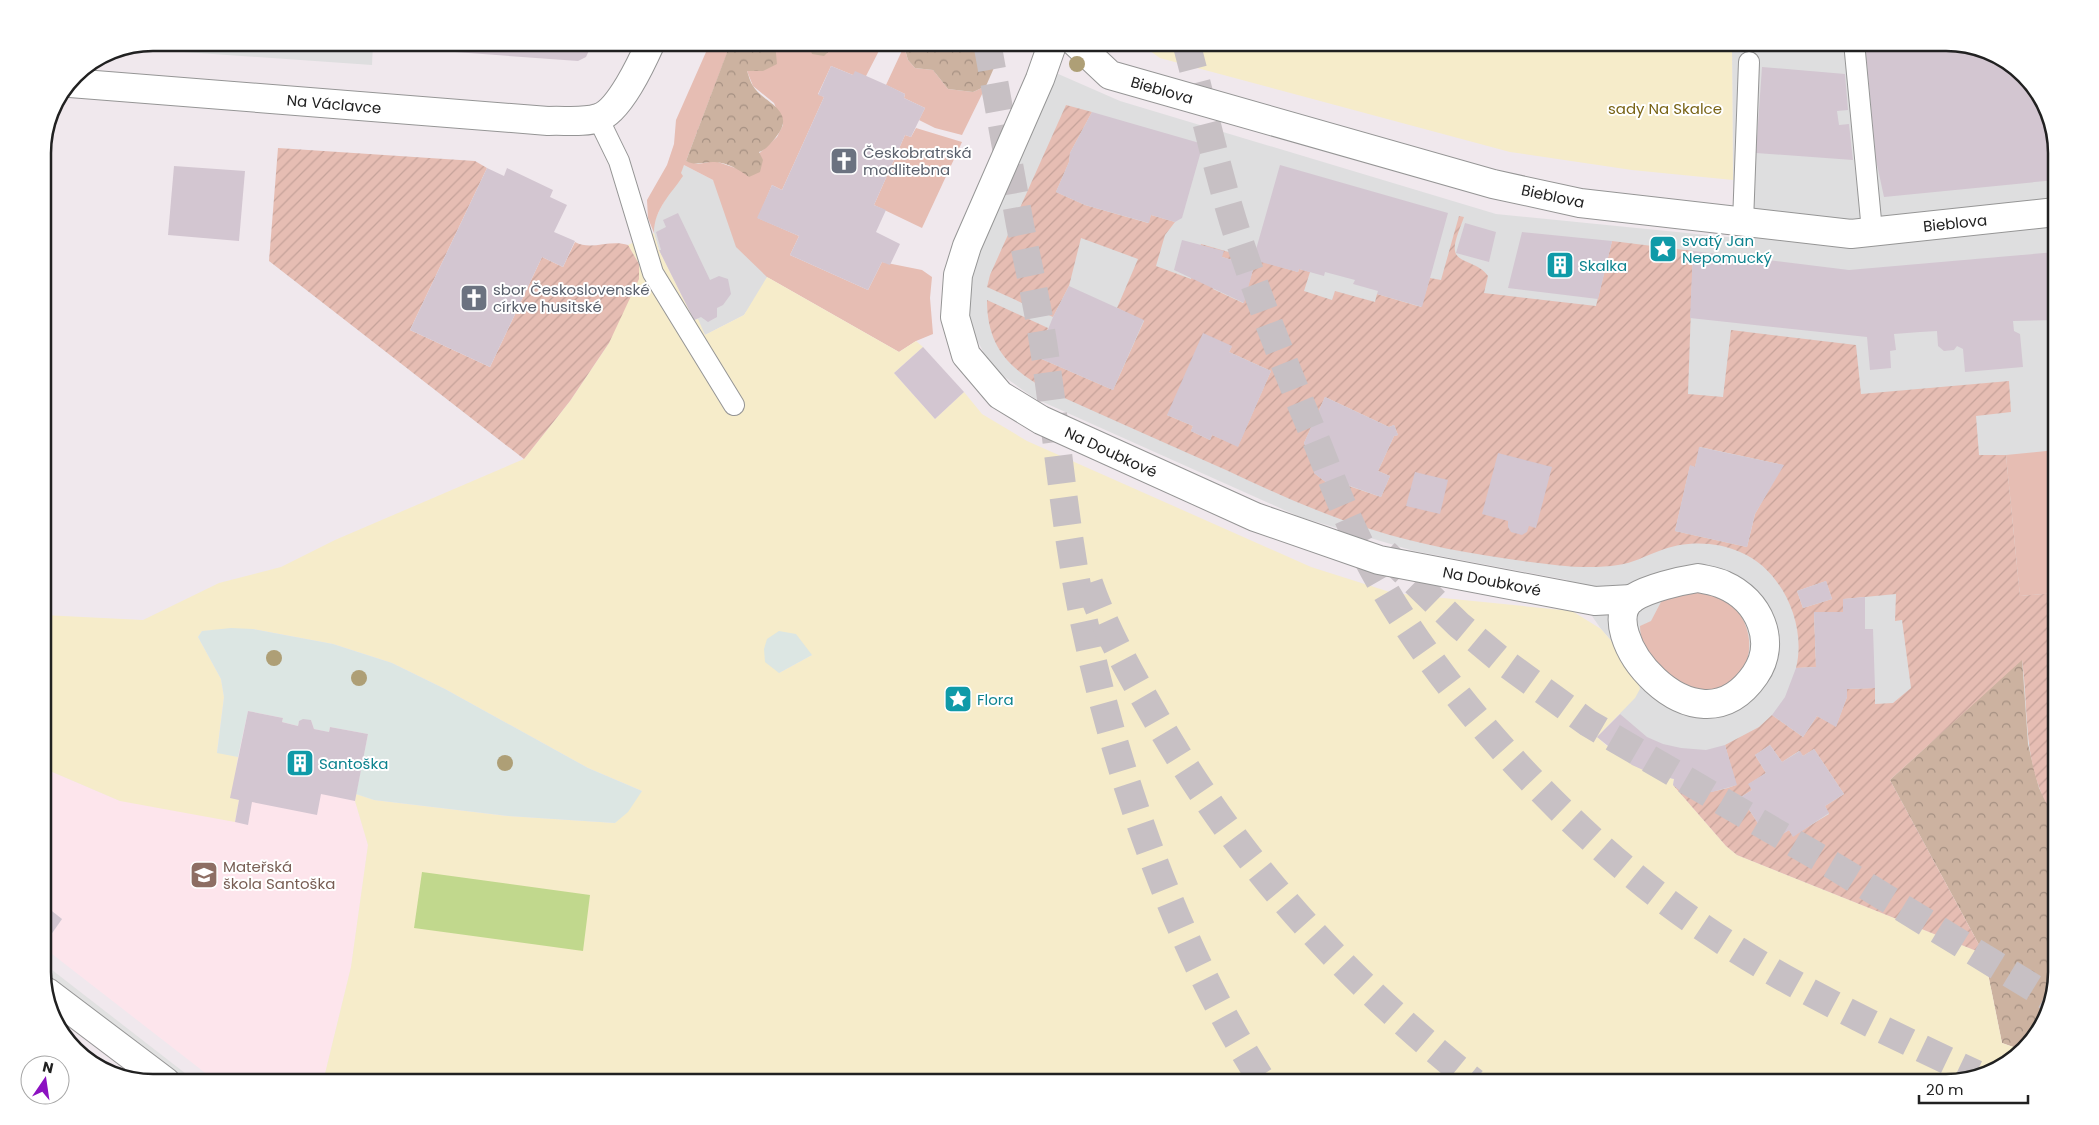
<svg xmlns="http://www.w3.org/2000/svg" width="2099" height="1125" viewBox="0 0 2099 1125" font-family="Poppins,sans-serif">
<defs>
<pattern id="forest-crowns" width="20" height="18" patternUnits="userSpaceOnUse" patternTransform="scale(1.25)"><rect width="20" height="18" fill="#ccb2a0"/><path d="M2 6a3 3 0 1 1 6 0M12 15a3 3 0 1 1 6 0" fill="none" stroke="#a59082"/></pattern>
<pattern id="garden-furrows" width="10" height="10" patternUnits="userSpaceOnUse" patternTransform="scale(1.25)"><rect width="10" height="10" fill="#e6bdb3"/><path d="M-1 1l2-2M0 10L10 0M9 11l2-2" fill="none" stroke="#c5a29a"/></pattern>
</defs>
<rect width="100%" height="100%" fill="#f0e8ed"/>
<g fill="#dededf">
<path d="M154 42 373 43 372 65 126 48Z"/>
<path d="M1945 42 2038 92 2056 147V801L1858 903 1737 855 1673 785 1674 779 1652 774 1632 765 1597 737 1620 714 1614 644 1601 629 1567 580 1414 551 1300 517 1034 398 992 368 970 327 969 275 1056 73 1120 101 1496 214 1737 238 1733 180 1732 49 1738 43Z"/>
<path d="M684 165 713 180 777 268 744 315 705 335 694 320 659 250 654 233V222L660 209Z"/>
</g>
<path fill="#fde5ec" d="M248 711 283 718 298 726 299 721 311 720 314 729 328 732 330 727 368 734 355 801 368 845 351 967 323 1082H217L43 947 62 919 43 904V768L120 801 236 769Z"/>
<g fill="#e6bdb3">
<path d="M906 42 904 47 908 60 915 68 933 70 948 89 973 92 986 86 962 135 935 128 919 120 925 108 904 98 905 94 886 85Z"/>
<path d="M710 43H731L686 161 698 164 715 161 741 170 777 137 783 125 774 103 753 86 747 71 777 50 775 43H808V47L883 43 866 76 853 75 831 66 818 94 824 97 782 190 772 185 758 218 799 236 790 255 868 290 882 262 922 270 932 277 930 298 933 334 916 341 899 352 767 277 736 247 713 180 684 165 681 173 683 176C671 194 654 209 654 233L648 218 647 200 667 165 674 144 676 120Z"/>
<path d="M916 128 962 142 922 228 874 205 905 135 911 137Z"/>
<path d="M2056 450V593L2020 596 2006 455Z"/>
<path d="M1698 591C1708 594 1719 596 1728 602 1747 615 1755 645 1745 665 1741 675 1728 683 1720 690 1712 691 1701 693 1693 691 1667 685 1640 651 1640 626L1651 621 1661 602 1671 596Z"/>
</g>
<g fill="url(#forest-crowns)">
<path d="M731 42 775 43 777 64 763 71H747C749 76 750 82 753 86 763 103 798 110 776 137 771 143 766 150 759 152L763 160 760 172 749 177C740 170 725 161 713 162 703 162 695 166 686 161Z"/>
<path d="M808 43V42L861 43 859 45H835L824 56 812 54Z"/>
<path d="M906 43H1000V54L986 86 973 92 948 89 933 70 915 68 908 60 904 46Z"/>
<path d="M2022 659 2028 744 2033 765 2039 788 2056 821V971L2045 1021 2019 1049 2002 1043 1984 954 1890 780Z"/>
</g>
<g fill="#f6ecca" fill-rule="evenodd">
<path d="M1139 43H1738L1732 49 1733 180 1632 170 1510 152 1160 58Z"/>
<path d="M654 233 659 250 694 320 698 319 705 335 744 315 767 277 899 352 916 341 923 347 894 373 935 419 964 392 982 414 1027 441 1311 567 1393 593 1572 611 1601 629 1614 644 1638 679 1640 689 1635 698 1597 737C1621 759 1643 772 1674 779L1673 785 1726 846 1737 855 1984 954 2002 1043 2019 1049 2001 1067 1946 1082H323L351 967 368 845 355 801 356 794 374 800 507 816 615 823 642 791 588 768 445 689 392 663 333 644 253 629 202 631 198 637 221 679 224 697 217 752 238 757 236 769 239 800 235 822 120 801 43 768V615L143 620 219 583 281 567 335 540 524 459 570 401 609 343 639 264 628 245ZM779 631 812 655 779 673Z"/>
</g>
<g fill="url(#garden-furrows)" fill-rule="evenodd">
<path d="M1066 105 1092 112 1070 153 1069 162 1056 192 1085 205 1148 223 1151 215 1175 222 1165 235 1156 266 1191 279 1201 244 1298 272 1299 269 1310 272 1304 291 1332 300 1335 291 1375 302 1377 294 1421 307 1430 278 1441 280 1459 216 1464 217C1461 226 1453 243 1455 251 1457 263 1479 262 1488 276L1484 293 1596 306 1612 241 1693 251 1688 394 1723 397 1731 330 1856 345 1861 394 2009 381 2011 412 1976 416 1979 455H2006L2020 596 2056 593V821C2051 810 2043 799 2039 787 2024 746 2028 702 2022 660L1890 780 1984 954 1737 855 1726 846 1673 785C1689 798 1718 792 1736 785L1725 745 1759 727 1772 715 1803 737 1817 716 1836 726 1847 697V689L1875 688V704L1893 703 1911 688 1902 620 1895 621 1896 594 1844 599 1843 612H1814L1816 667 1796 668C1807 625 1782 569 1740 552 1715 541 1684 541 1659 551 1645 556 1633 563 1618 565 1587 570 1555 565 1523 561 1472 554 1420 545 1370 529 1321 514 1273 492 1226 470 1167 444 1109 418 1051 392 1011 370 987 349 987 300L1048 328 1037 357 1113 390 1144 321 1117 308 1138 259 1081 238 1069 286 1053 317 987 287 990 275ZM1222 257 1254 266 1243 303 1213 289ZM1232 346 1229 352 1271 371 1238 446 1212 435 1210 440 1191 431 1193 426 1167 415ZM1325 397 1389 427 1394 425 1398 435 1394 436 1378 471 1390 476 1381 497 1340 483H1327L1314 473 1320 457 1308 452 1304 443ZM1700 447 1783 465 1755 514 1747 547 1675 531 1690 466 1695 467ZM1826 581 1832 599 1803 608 1797 591ZM1770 745 1782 762 1799 751 1803 756 1814 749 1844 794 1825 806 1829 814 1793 836 1789 830 1770 842 1741 797 1752 790 1749 784 1766 773 1755 755Z"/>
<path d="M278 148 475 161 487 168 410 330 490 367 542 257 563 267 575 242C591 251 610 239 628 245L639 264V279L609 343 570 401 524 459 269 261Z"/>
</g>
<path fill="#c1d88d" d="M422 872 590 895 583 951 414 928Z"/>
<path fill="#e1e1e1" d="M43 963 190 1077 186 1082H177L43 978Z"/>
<g fill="#dce6e3">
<path d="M231 628 253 629 333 644 392 663 445 689 588 768 642 791 628 812 615 823 508 816 374 800 356 794 368 734 330 727 329 732 314 729 311 720 299 721 298 726 282 722 283 718 248 711 238 757 217 753 224 697 221 679 198 637 202 631Z"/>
<path d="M779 631 796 634 812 655 779 673 765 662 764 649 767 639Z"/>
</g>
<g fill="#d3c6d1">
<path d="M373 42H593L586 57 578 61 373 46Z"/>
<path d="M1865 42H1946L1995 54 2038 92 2056 147V180L1884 197 1876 160Z"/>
<path d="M831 66 853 75 855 71 889 86 905 94 904 98 925 108 911 137 905 135 874 205 886 210 876 232 900 244 890 265 882 262 868 290 790 255 799 236 757 218 772 185 782 190 824 97 818 95Z"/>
<path d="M1762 67 1845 74 1848 110 1837 111 1839 125 1849 124 1853 160 1756 153Z"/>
<path d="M1092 112 1203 144 1182 218 1175 222 1151 215 1149 223 1085 205 1056 192 1069 162 1070 153Z"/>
<path d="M1280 165 1448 213 1422 307 1377 294 1378 291 1353 284 1355 280 1325 272 1324 276 1299 269 1298 272 1253 260Z"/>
<path d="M174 166 245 171 239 241 168 235Z"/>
<path d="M487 168 504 176 507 168 553 190 550 197 567 205 554 232 575 241 563 267 542 257 490 367 410 330Z"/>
<path d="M678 213 710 280 719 276 728 279 731 294 723 305 717 308V317L708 322 701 317 694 320 659 250H661L656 232 666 227 663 220Z"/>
<path d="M1465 223 1496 232 1489 262 1456 253Z"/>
<path d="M1522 232 1612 241 1598 299 1508 288Z"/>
<path d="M1182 240 1224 251 1222 257 1254 266 1244 303 1174 270Z"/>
<path d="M1693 251 1849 270 2056 252V320L2013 321 2014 331 2020 334 2023 367 1965 372 1963 349 1957 346 1954 350 1944 351 1938 346 1937 331 1920 332 1894 334 1896 350 1890 351 1891 368 1870 370 1867 337 1690 318Z"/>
<path d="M1069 286 1144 320 1113 390 1037 357 1053 317Z"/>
<path d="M1203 333 1232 346 1229 352 1271 371 1238 447 1212 435 1210 440 1191 431 1193 426 1167 415Z"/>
<path d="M923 347 964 392 935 419 894 373Z"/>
<path d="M1325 397 1389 427 1394 425 1398 435 1394 436 1378 471 1390 476 1381 497 1339 482 1327 483 1314 473 1320 457 1308 452 1304 443Z"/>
<path d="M1699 447 1784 465 1755 514 1747 547 1675 531 1690 465 1695 467Z"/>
<path d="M1498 453 1552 467 1536 528 1529 526 1527 532 1522 535 1511 532 1508 527V521L1482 514Z"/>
<path d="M1415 472 1448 480 1440 514 1406 506Z"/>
<path d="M1826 581 1832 599 1803 608 1797 591Z"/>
<path d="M1865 597V629H1873L1875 688 1847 689V697L1836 727 1817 716 1803 737 1772 715 1785 697 1796 668 1816 667 1814 612H1843V599Z"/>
<path d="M248 711 283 718 282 722 298 726 299 721 303 719 311 720 314 729 329 732 330 727 368 734 355 801 321 794 317 815 252 802 248 825 235 822 239 800 230 798Z"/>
<path d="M1620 714 1647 737 1663 744 1681 748 1706 750 1725 745 1737 785 1712 792 1679 790 1673 785 1674 779 1652 774 1632 765 1597 737Z"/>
<path d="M1770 745 1782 762 1800 751 1803 756 1814 749 1844 794 1825 806 1829 813 1793 837 1789 830 1770 842 1741 797 1752 790 1748 784 1766 773 1755 755Z"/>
<path d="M43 904 62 919 43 946Z"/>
</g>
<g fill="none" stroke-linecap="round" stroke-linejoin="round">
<g stroke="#c7c0c4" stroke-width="28" stroke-dasharray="28 14" stroke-linecap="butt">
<path d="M987 42C998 103 1009 164 1020 225 1028 264 1037 303 1043 342 1057 432 1064 523 1082 612 1114 769 1176 948 1263 1082"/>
<path d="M1186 42C1202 102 1215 162 1233 221 1257 297 1287 371 1318 445 1333 483 1348 522 1367 558 1438 694 1578 844 1705 929 1790 987 1883 1030 1976 1074"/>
<path d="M1385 553 1459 625 1501 660 1588 723 1832 865 2050 998"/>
<path d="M1089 583C1104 626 1127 668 1150 708 1233 856 1342 977 1474 1082"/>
</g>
<defs>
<g id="service">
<path d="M1854 42 1872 231"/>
<path d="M598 118 619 161 653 273 734 405"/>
<path d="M1743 222 1749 62"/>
</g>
<g id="minor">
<path d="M1053 42 1040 79 967 246 958 275 955 317 966 355 1000 395 1041 420 1255 517 1379 560 1595 601 1632 599"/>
<path d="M1075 42 1110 75 1493 184 1580 203 1851 234 2056 212"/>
<path d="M1698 578C1706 580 1716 581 1724 585 1759 600 1778 642 1755 675 1695 762 1589 628 1633 598 1649 588 1679 581 1698 578Z"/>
<path d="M47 992 166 1082"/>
</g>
<path id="tertiary" d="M70 83 548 121C563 120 584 123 598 118 619 112 642 62 651 42"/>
</defs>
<use href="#service" stroke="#959595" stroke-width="22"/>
<use href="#minor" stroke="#959595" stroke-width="30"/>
<use href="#tertiary" stroke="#959595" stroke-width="30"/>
<use href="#service" stroke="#fff" stroke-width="20"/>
<use href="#minor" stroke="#fff" stroke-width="28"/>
<use href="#tertiary" stroke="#fff" stroke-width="28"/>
</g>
<g fill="#ae9f76">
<circle cx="1077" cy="64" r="8"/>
<circle cx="274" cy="658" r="8"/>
<circle cx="359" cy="678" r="8"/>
<circle cx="505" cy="763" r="8"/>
</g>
<defs>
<symbol id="church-square" viewBox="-11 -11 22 22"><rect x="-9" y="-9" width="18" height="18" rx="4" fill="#6b7280" stroke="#fff"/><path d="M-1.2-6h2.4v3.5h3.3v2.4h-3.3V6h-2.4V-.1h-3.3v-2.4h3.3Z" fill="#fff"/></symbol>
<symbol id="sight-square" viewBox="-11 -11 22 22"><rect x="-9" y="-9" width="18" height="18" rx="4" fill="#0f9aa8" stroke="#fff"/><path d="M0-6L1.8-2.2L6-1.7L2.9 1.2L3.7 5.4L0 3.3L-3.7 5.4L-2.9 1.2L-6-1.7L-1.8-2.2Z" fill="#fff"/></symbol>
<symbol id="building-square" viewBox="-11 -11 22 22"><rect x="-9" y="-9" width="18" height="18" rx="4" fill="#0f9aa8" stroke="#fff"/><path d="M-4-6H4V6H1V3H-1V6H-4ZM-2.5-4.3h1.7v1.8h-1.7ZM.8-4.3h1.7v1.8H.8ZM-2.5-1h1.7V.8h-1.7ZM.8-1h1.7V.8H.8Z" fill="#fff"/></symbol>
<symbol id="school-square" viewBox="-11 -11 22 22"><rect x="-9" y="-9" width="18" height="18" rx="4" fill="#8d6e63" stroke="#fff"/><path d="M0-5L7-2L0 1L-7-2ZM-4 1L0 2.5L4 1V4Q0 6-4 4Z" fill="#fff"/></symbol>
</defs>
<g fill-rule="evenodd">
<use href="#church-square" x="828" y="145" width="32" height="32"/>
<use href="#sight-square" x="1647" y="233" width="32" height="32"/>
<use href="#building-square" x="1544" y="249" width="32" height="32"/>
<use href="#church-square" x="458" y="282" width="32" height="32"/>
<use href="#sight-square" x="942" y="683" width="32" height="32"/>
<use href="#building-square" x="284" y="747" width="32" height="32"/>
<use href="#school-square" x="188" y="859" width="32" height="32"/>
</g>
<g text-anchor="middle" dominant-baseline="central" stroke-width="4" stroke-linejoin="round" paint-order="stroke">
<g font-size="15" fill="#212121" stroke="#fff">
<text transform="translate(1162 90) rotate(16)">Bieblova</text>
<text transform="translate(334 104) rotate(5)">Na Václavce</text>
<text transform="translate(1553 196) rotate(12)">Bieblova</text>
<text transform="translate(1955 223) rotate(-6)">Bieblova</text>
<text transform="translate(1111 452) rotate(25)">Na Doubkové</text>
<text transform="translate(1492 581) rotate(11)">Na Doubkové</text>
</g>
<g font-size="15" fill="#786315" stroke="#fff">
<text x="1665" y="108">sady Na Skalce</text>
</g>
<g font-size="15" fill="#5b616d" stroke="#fff" text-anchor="start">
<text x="863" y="152">Českobratrská<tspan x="863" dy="17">modlitebna</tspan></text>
<text x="493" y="289">sbor Československé<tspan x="493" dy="17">církve husitské</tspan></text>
</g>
<g font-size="15" fill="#0d838f" stroke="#fff" text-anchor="start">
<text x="1682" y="240">svatý Jan<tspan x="1682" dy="17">Nepomucký</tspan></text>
<text x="1579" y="265">Skalka</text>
<text x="977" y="699">Flora</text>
<text x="319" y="763">Santoška</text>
</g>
<g font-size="15" fill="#785e54" stroke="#fff" text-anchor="start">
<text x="223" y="866">Mateřská<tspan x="223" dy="17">škola Santoška</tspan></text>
</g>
</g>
<path d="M0 0H2099V1125H0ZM153 51H1946A102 102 0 0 1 2048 153V972A102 102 0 0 1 1946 1074H153A102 102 0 0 1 51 972V153A102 102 0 0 1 153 51Z" fill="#fff" fill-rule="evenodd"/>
<path fill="none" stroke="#212121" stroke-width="2.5" d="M153 51H1946A102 102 0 0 1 2048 153V972A102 102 0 0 1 1946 1074H153A102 102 0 0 1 51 972V153A102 102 0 0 1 153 51Z"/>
<g transform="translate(45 1080) rotate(13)"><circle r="24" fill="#ffffff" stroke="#a6a6a6"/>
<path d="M0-4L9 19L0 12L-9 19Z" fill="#8c11c1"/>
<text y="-8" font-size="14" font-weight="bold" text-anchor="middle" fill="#212121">N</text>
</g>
<path d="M1919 1095v8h109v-8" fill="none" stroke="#212121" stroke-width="2.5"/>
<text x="1926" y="1095" font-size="15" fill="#212121" stroke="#ffffff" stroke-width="4" paint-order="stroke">20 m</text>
</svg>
